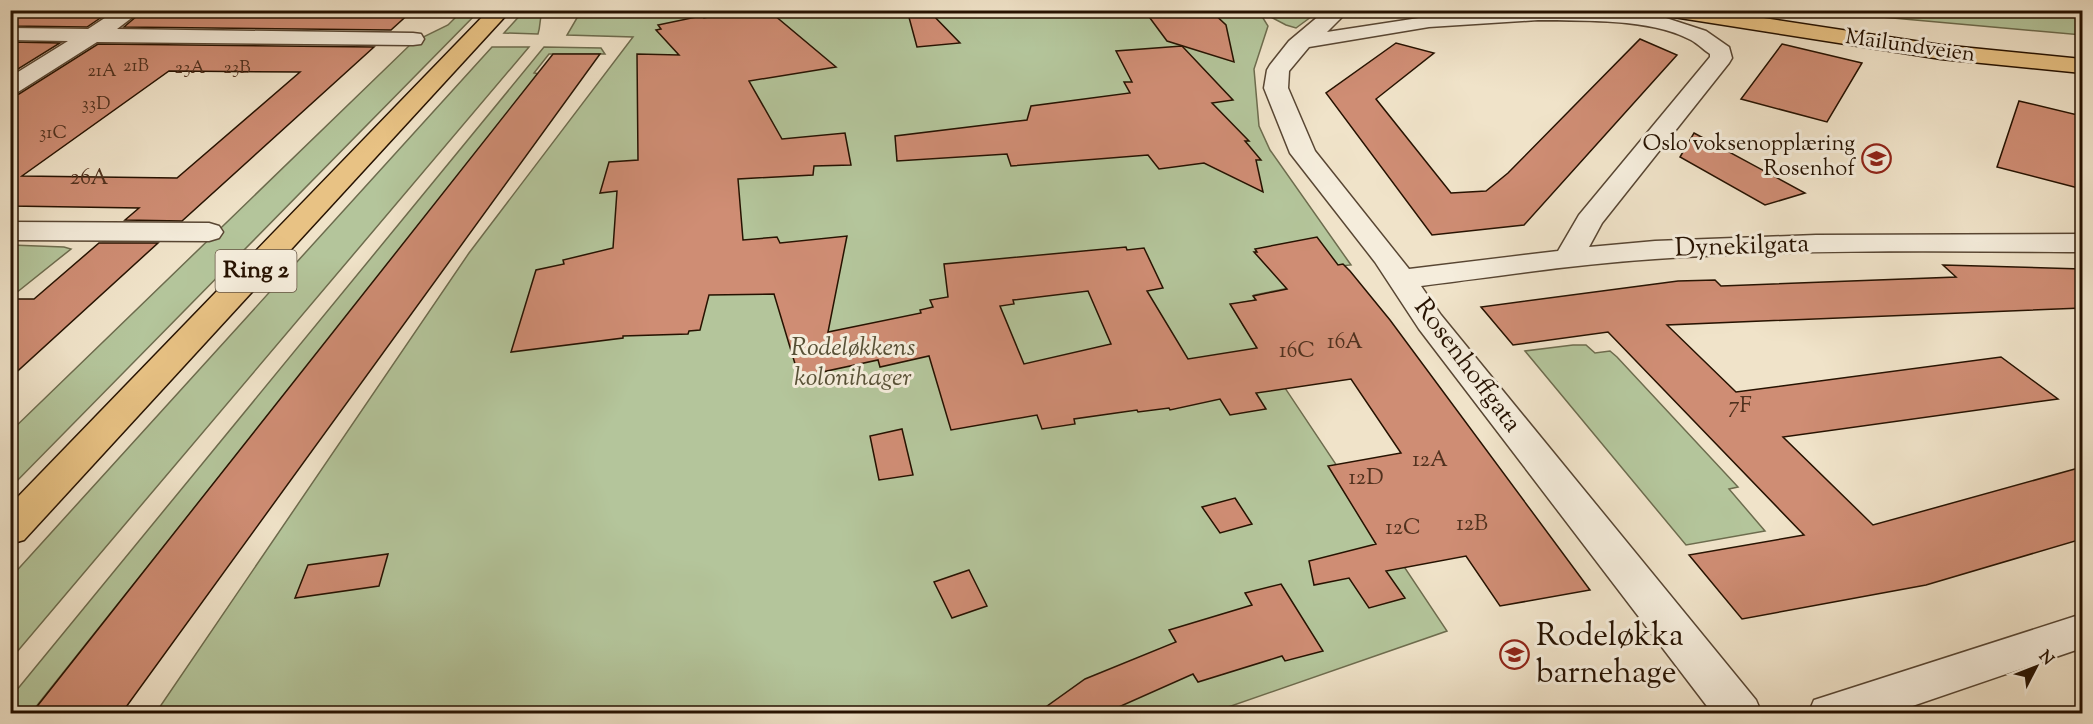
<svg xmlns="http://www.w3.org/2000/svg" width="2093" height="724" viewBox="0 0 2093 724" font-family="'Sorts Mill Goudy',serif">
<rect width="100%" height="100%" fill="#f0e3c9"/>
<filter id="stains"><feTurbulence type="fractalNoise" baseFrequency=".00333" numOctaves="4"/><feColorMatrix values="0 0 0 0 .2 0 0 0 0 .09 0 0 0 0 .02 0 0 0 .5 -.17"/></filter>
<radialGradient id="worn" r=".72"><stop offset=".6" stop-color="#630" stop-opacity="0"/><stop offset="1" stop-color="#630" stop-opacity=".3"/></radialGradient>
<g fill="#b4c59b" stroke="#6d6c4e" stroke-width="1.5">
<path d="M1258 10 1268 26 1254 69 1259 126 1270 150 1351 265 1309 269 1310 284 1254 295 1256 300 1235 304 1243 325 1447 631 1211 713 155 714 469 253 633 37 567 35 581 11Z"/>
<path d="M462 11H479L11 487V431L413 42 448 25Z"/>
<path d="M524 11H543C539 18 541 25 538 34L504 33Z"/>
<path d="M1259 11H1319L1296 28 1286 25Z"/>
<path d="M1815 11H2082V35Z"/>
<path d="M492 47H529L11 659V577Z"/>
<path d="M544 47 601 48 605 54H549L534 73 540 74 31 713 11 714V697Z"/>
<path d="M11 245 64 247 71 249 11 297Z"/>
<path d="M1573 345H1586L1595 353 1610 351 1617 357 1738 487 1729 489 1765 531 1686 545 1525 351Z"/>
</g>
<g fill="#cf8d74" stroke="#261201" stroke-width="1.5" fill-rule="evenodd">
<path d="M10 10H112L87 27 10 26Z"/>
<path d="M144 10H413L391 30 124 27Z"/>
<path d="M756 10H768L836 67 749 81 782 139 845 133 851 165 814 166 813 175 738 179 743 240 777 237 780 243 847 236 828 332 921 313 920 310 933 307 930 300 948 297 944 264 1126 247 1127 250 1144 248 1163 288 1147 291 1188 359 1257 348 1230 304 1256 300 1253 296 1287 289 1254 252H1257L1255 249 1317 237 1338 265 1343 264 1350 271 1390 320 1590 590 1500 606 1466 556 1386 571 1405 598 1369 608 1349 578 1314 585 1309 561 1376 544 1328 466 1401 453 1351 379 1256 393 1266 409 1230 415 1220 399 1170 410 1169 408 1138 412 1137 410 1074 419 1075 424 1042 429 1037 415 951 430 929 356 880 367 878 360 799 377 774 294 709 295 700 330 689 331 688 334 623 336V338L511 352 536 270 564 264 563 260 613 248 617 191 600 193 609 162 638 160 637 54 679 55 656 30 661 29 658 25 701 16 704 18 734 11 738 14ZM1088 291 1111 344 1024 364 1000 306 1014 304 1013 300Z"/>
<path d="M907 10H928L960 43 917 47Z"/>
<path d="M1144 10H1210L1226 25 1234 62 1167 41Z"/>
<path d="M1640 39 1677 55 1524 225 1432 235 1326 93 1396 43 1434 53 1376 99 1451 193 1486 191 1508 173Z"/>
<path d="M10 42 60 43 10 74Z"/>
<path d="M98 44 374 47 182 221 125 220 139 208 10 206V96L19 94ZM169 71 300 72 177 178 22 176Z"/>
<path d="M1782 44 1862 63 1827 122 1741 99Z"/>
<path d="M1182 46 1233 100 1212 103 1249 141H1245L1261 160H1256L1263 192 1204 163 1159 169 1148 155 1011 166 1007 154 897 161 895 136 1027 120 1031 106 1130 93 1124 82H1132L1116 51Z"/>
<path d="M553 54H600L121 714H31Z"/>
<path d="M2019 101 2082 116V189L1997 167Z"/>
<path d="M1694 133 1805 193 1765 205 1680 157Z"/>
<path d="M99 243H158L10 378V299H34Z"/>
<path d="M1943 265 2082 269V308L1667 325 1736 392 2001 357 2058 399 1783 437 1873 525 2082 467V539L1926 585 1742 619 1689 555 1804 535 1608 332 1513 345 1481 307 1678 281 1715 280 1721 286 1956 277Z"/>
<path d="M902 429 913 475 879 480 870 436Z"/>
<path d="M1235 498 1252 524 1220 533 1202 507Z"/>
<path d="M388 554 379 586 295 598 308 565Z"/>
<path d="M969 570 987 606 952 618 934 582Z"/>
<path d="M1281 584 1323 651 1285 661 1282 656 1198 682 1193 674 1103 714H1036L1085 679 1176 642 1169 630 1252 605 1245 593Z"/>
</g>
<g fill="none" stroke-linecap="round" stroke-linejoin="round">
<defs>
<g id="minor">
<path d="M117 10H142L117 29 413 33 421 34 424 39 421 44 413 45 97 42 18 92 10 94V77L68 41 10 40V28L88 29Z"/>
<path d="M1326 10H1349L1327 32 1458 12 1616 10 1666 18 1706 31 1729 47 1732 58 1729 63 1602 223 1589 247 1655 241 1816 235 2082 234V252C1940 251 1797 249 1655 259 1577 264 1499 276 1421 286L1441 315 1756 700 1762 714H1713L1419 329 1375 262 1290 153 1264 88 1267 70 1270 65 1289 41ZM1538 20C1584 21 1650 18 1691 40 1698 44 1704 50 1710 54V57L1579 215 1558 251 1409 269 1315 151 1288 88 1289 71 1309 47 1429 27Z"/>
<path d="M10 222 209 223 219 226 223 232 219 238 209 241 10 240Z"/>
<path d="M2082 614V648L1889 714H1808L1814 700Z"/>
</g>
<g id="major">
<path d="M489 10H511L24 540 10 544V505Z"/>
<path d="M1657 10H1711L1941 45 2082 59V73L1941 59 1667 16 1660 14Z"/>
</g>
</defs>
<use href="#minor" stroke="#584633" stroke-width="3"/>
<use href="#major" stroke="#261201" stroke-width="3"/>
<use href="#minor" fill="#f5eddc" fill-rule="evenodd"/>
<use href="#major" fill="#e8c284" fill-rule="evenodd"/>
</g>
<defs>
<symbol id="school-ring" viewBox="-11 -11 22 22"><circle r="9.5" fill="#f5eddc" stroke="#8f2418" stroke-width="1.5"/><path d="M0-5L7-2L0 1L-7-2ZM-4 1L0 2.5L4 1V4Q0 6-4 4Z" fill="#8f2418"/></symbol>
</defs>
<g fill-rule="evenodd">
<use href="#school-ring" x="1860" y="142" width="33" height="33"/>
<use href="#school-ring" x="1498" y="638" width="33" height="33"/>
</g>
<g text-anchor="middle" dominant-baseline="central" stroke-width="6" stroke-linejoin="round" paint-order="stroke">
<g font-size="18" fill="#50311e">
<text x="136" y="67">21B</text>
<text x="190" y="69">23A</text>
<text x="237" y="69">23B</text>
<text x="102" y="72">21A</text>
<text x="96" y="105">33D</text>
<text x="53" y="134">31C</text>
</g>
<g font-size="22" fill="#261201" stroke="#f5eddc">
<text transform="translate(1910 47) rotate(8)">Mailundveien</text>
</g>
<g font-size="22" fill="#261201" stroke="#f5eddc" text-anchor="end">
<text x="1855" y="145">Oslo voksenopplæring<tspan x="1855" dy="25">Rosenhof</tspan></text>
</g>
<g font-size="22" fill="#50311e">
<text x="89" y="179">26A</text>
<text x="1345" y="343">16A</text>
<text x="1297" y="352">16C</text>
<text x="1740" y="407">7F</text>
<text x="1430" y="461">12A</text>
<text x="1366" y="479">12D</text>
<text x="1472" y="525">12B</text>
<text x="1403" y="529">12C</text>
</g>
<rect fill="#f5eddc" stroke="#645443" stroke-width="1.5" x="215.5" y="250" width="81" height="42" rx="4.5"/>
<g font-size="24" font-weight="bold" fill="#261201">
<text x="256" y="271">Ring 2</text>
</g>
<g font-size="26" fill="#261201" stroke="#f5eddc">
<text transform="translate(1742 247) rotate(-2)">Dynekilgata</text>
<text transform="translate(1467 366) rotate(53)">Rosenhoffgata</text>
</g>
<g font-size="26" font-style="italic" fill="#585137" stroke="#f5eddc">
<text x="853" y="348">Rodeløkkens<tspan x="853" dy="30">kolonihager</tspan></text>
</g>
<g font-size="32" fill="#261201" stroke="#f5eddc" text-anchor="start">
<text x="1536" y="637">Rodeløkka<tspan x="1536" dy="37">barnehage</tspan></text>
</g>
</g>
<rect width="2093" height="724" fill="none" stroke="#f0e3c9" stroke-width="36"/>
<rect x="12" y="12" width="2069" height="700" fill="none" stroke="#261201" stroke-width="3"/>
<rect x="18" y="18" width="2057" height="688" fill="none" stroke="#261201" stroke-width="1.5"/>
<g transform="translate(2036 667) rotate(48)" stroke="#f5eddc" stroke-width="4.5" paint-order="stroke">
<path d="M0-4.5L10 22L0 15L-10 22Z" fill="#261201"/>
<text y="-9" font-size="16" font-weight="bold" text-anchor="middle" fill="#261201">N</text>
</g>
<rect width="100%" height="100%" filter="url(#stains)"/>
<rect width="100%" height="100%" fill="url(#worn)"/>
</svg>
